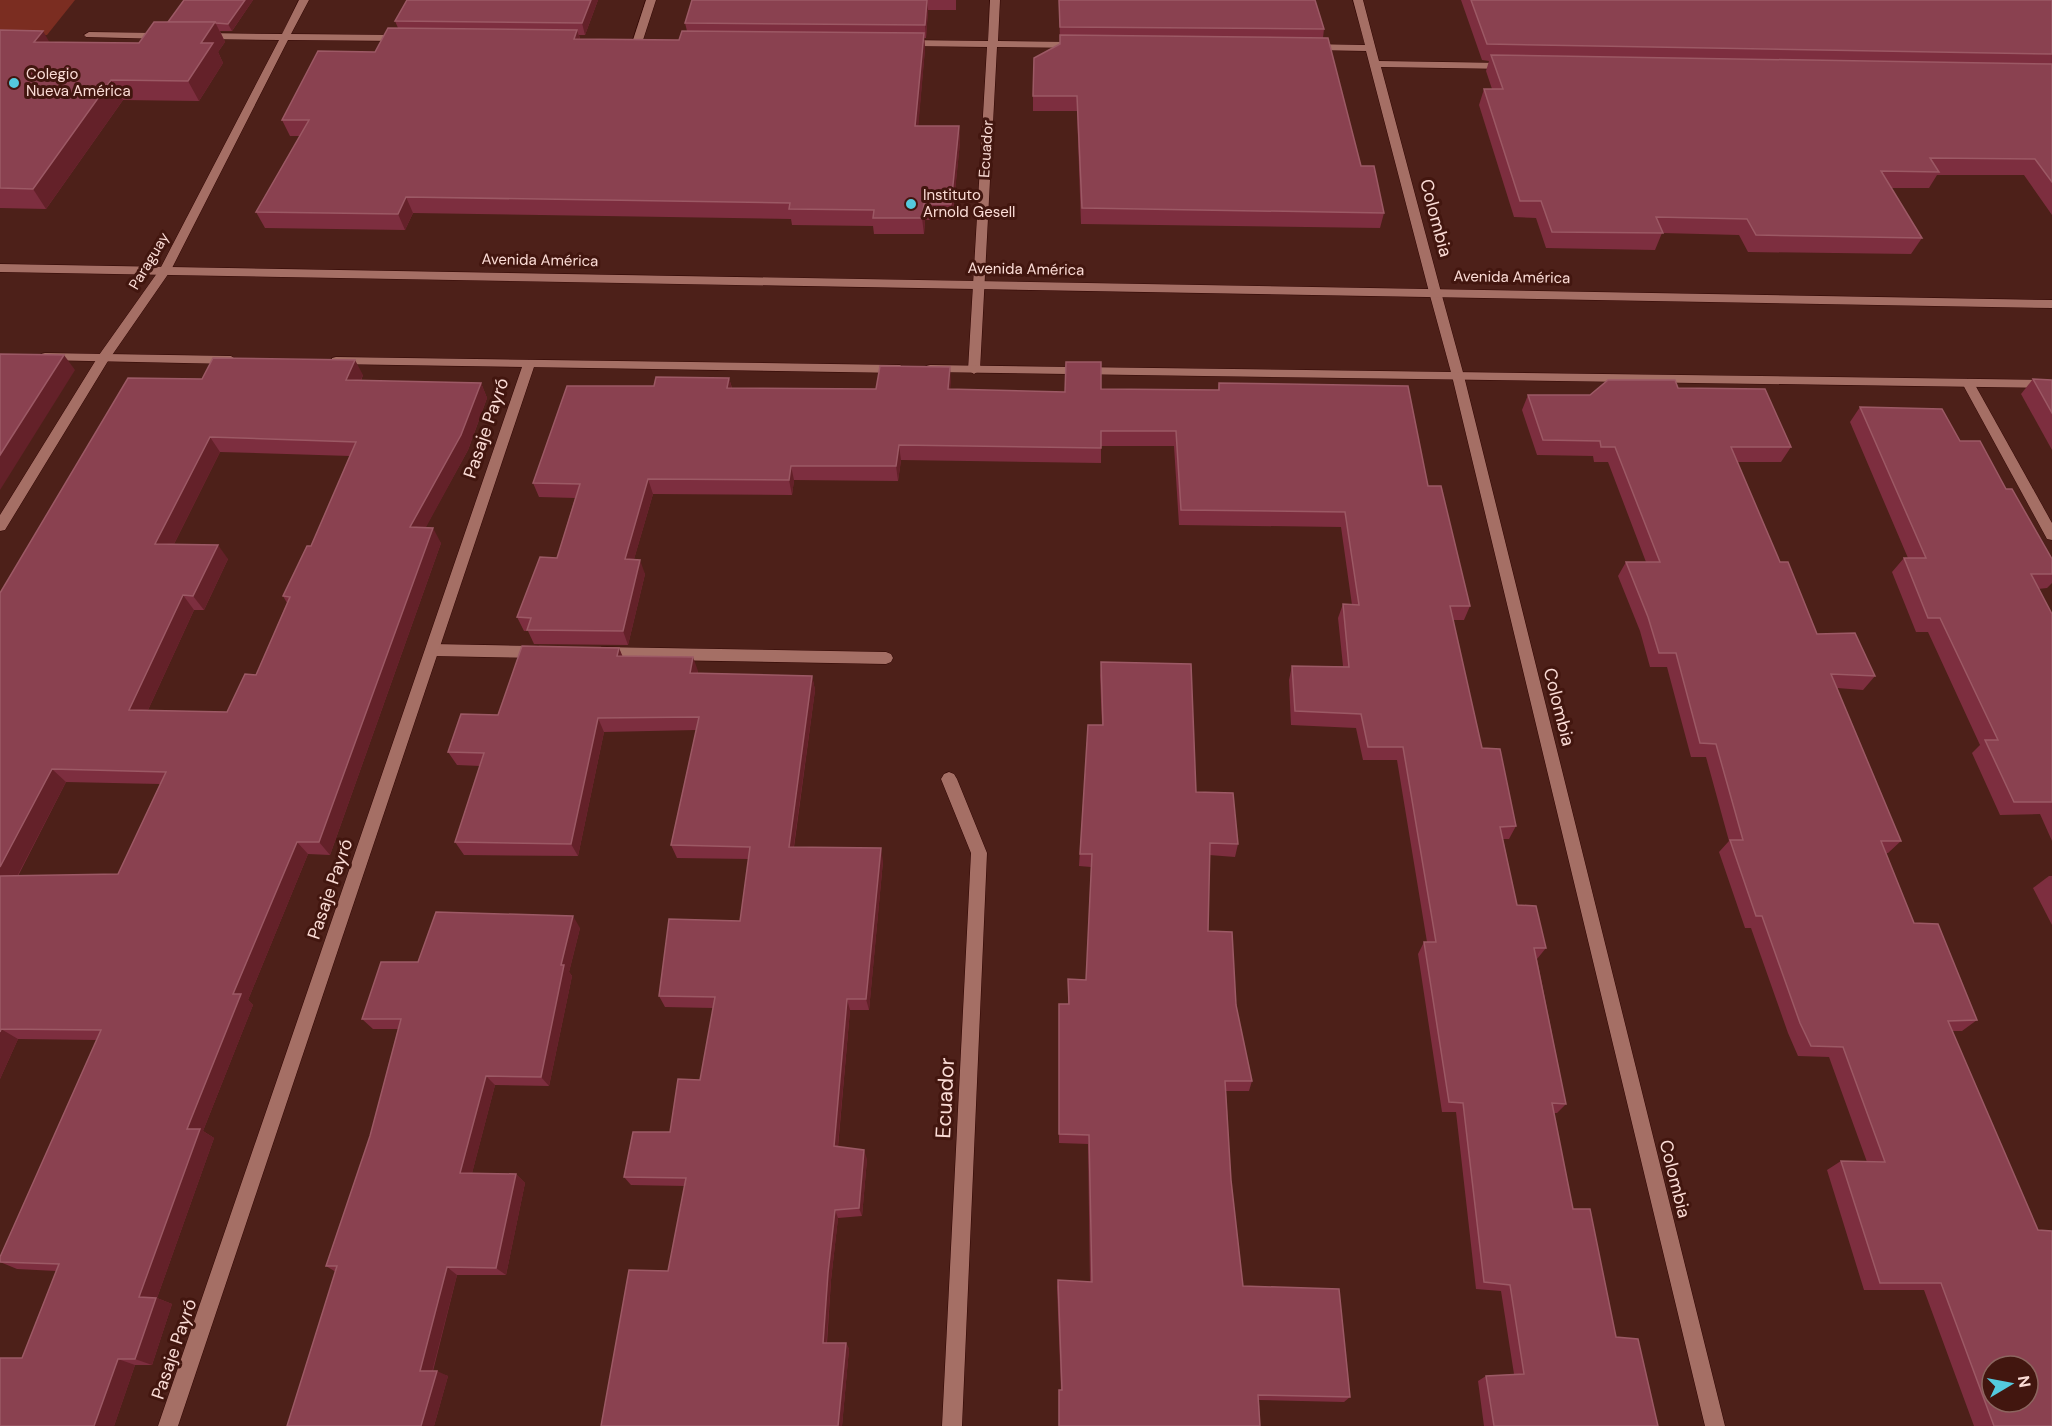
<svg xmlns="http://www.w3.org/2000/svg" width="2052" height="1426" viewBox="0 0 2052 1426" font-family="'DM Sans',sans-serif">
<rect width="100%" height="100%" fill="#4d2019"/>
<path fill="#7b2d21" d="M0 0H75L47 35 0 34Z"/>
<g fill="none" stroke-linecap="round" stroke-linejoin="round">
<defs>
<g id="service">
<path d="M432 644 539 646 546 652 539 658 432 656 425 650Z"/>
<path d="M602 647 886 652 891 654 893 658 891 662 886 664 602 659 595 653Z"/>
</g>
<g id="minor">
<path d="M299 0H309L291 34 401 35 406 38 401 41 288 40 171 270 108 361 5 530 0 531V515L99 355 160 269 279 40 203 39 198 36 203 33 282 34Z"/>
<path d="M646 0H656L643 40 638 43 633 40Z"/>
<path d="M990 0H1000L998 41 1079 42 1084 45 1079 48 997 47 980 370 974 374 968 370 987 47 905 46 900 43 905 40 988 41Z"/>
<path d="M1353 0H1363L1379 61 1507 63 1512 66 1507 69 1381 67 1441 292 1439 295 1435 296 1429 292 1366 51 1310 50 1305 47 1310 44 1365 45Z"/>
<path d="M89 32 164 33 169 36 164 39 86 37 84 35Z"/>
<path d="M529 360 535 364 178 1426H158L523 364Z"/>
<path d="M1968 379 1974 383 2052 523V540L2047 539 1962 383Z"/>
<path d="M949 772 954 774 957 779 987 853 962 1426H942L971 853 941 779 944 774Z"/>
</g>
<path id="tertiary" d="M1435 288 1441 292 1464 376 1725 1426H1705L1452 376 1429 292Z"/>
<g id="secondary">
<path d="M0 264 2052 300V308L0 272Z"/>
<path d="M45 353 231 356 237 360 231 364 41 360V354Z"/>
<path d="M336 357 900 365 906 369 900 373 332 364V358Z"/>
<path d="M930 365 2052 380V388L926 372V366Z"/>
</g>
</defs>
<use href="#service" stroke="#310603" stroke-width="1"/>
<use href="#minor" stroke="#310603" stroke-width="1"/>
<use href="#tertiary" stroke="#310603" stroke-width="1"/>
<use href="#secondary" stroke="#310603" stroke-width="1"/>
<use href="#service" fill="#a56f65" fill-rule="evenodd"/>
<use href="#minor" fill="#a56f65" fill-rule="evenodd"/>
<use href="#tertiary" fill="#a56f65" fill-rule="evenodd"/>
<use href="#secondary" fill="#a56f65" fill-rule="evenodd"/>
</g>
<g fill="#7d2e3f" fill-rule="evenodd">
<path d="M184 0H253L232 31H220L225 42 218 52 223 63 199 101 123 100 46 209 0 208V30L50 42 139 43 168 22Z"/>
<path d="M598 0 585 35H579L580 39 679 40 687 31 685 23 692 0H956V10H928L926 38H924L925 49 918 126H959L960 142 952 220H925L924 234H874L873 226 792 225 791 219 413 213 405 230 265 228 256 212 300 136H290L282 120 375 52 398 28 395 21Z"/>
<path d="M1059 0 1324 29 1323 38 1361 166 1384 213 1380 228 1081 224 1077 111H1033V96L1060 44Z"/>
<path d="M1461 0H2052V215L2024 175H1937L1929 188H1891L1922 238 1911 254 1748 252 1739 235 1662 233 1655 250 1546 248 1536 218 1514 217 1479 105 1484 89H1492L1486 71 1489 61 1482 60Z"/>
<path d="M950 367V389L1065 392 1101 389 1218 390 1219 383 1428 486 1470 606 1464 620H1453L1482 748 1516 826 1509 839H1503L1517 905 1546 948 1537 959 1566 1104 1557 1113H1554L1573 1209 1616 1337 1658 1426H1484L1478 1381 1486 1376 1514 1374 1501 1291 1476 1289 1456 1112H1442L1418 954 1424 942H1427L1397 760H1363L1356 728 1291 725 1289 680 1292 666H1343L1338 618 1343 604 1352 605 1341 527 1179 525 1174 446H1101V463L901 460 898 481 794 480 792 495 653 494 634 559 645 574 628 645 534 644 528 631H524L517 617 557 558 575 498 539 497 533 483 654 386 729 378 732 388 876 389Z"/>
<path d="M363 375 361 381 481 383 487 398 468 450 425 528 441 543 330 855 308 854 248 1000 253 1005 203 1131 214 1138 157 1298 172 1304 152 1365H135L114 1426H0L22 1358 56 1271 17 1269 0 1262V1257L97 1040 18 1039 0 1079V593L202 379ZM220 452 350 456 311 546 283 596 287 603 256 675 227 712 148 710 194 610H204L228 559 174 544ZM66 782 160 784 118 874 18 876Z"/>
<path d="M2033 379 2052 380V450L2021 394Z"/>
<path d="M1678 388 1791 447 1781 462H1737L1780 562 1817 634 1875 676 1863 690 1837 688 1901 841 1888 853H1886L1914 923 1977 1020 1962 1031H1952L2052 1426H1974L1924 1290H1864L1827 1170 1841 1161 1867 1162 1829 1057 1798 1056 1788 1033 1751 928H1745L1719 852 1729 841 1706 757H1691L1667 667H1650L1640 631 1618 576 1626 562H1646L1608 462H1594L1593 456 1537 455 1522 410 1528 395H1590Z"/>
<path d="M1860 407 1960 441 2006 489 2052 559V583L2047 588 2038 589 2052 614V841L2040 814 2000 815 1972 753 1980 745 1928 632H1916L1892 572 1904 558H1908L1850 422Z"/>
<path d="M619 648 622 656 698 671V673L812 676 815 690 794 847 883 861 869 1010H850L838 1147 867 1159 862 1216 838 1218 831 1280 827 1343H846L849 1349 842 1426H601L668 1271 685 1186 631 1185 624 1177 670 1132 700 1080 713 1008 665 1007 659 996 740 921 749 859 677 858 671 845 696 730 604 732 578 856 464 855 455 842 480 766 457 765 448 752 498 715Z"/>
<path d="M1101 662 1196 792 1238 844 1235 857 1209 855 1208 931 1236 1005 1252 1081 1249 1091H1226L1231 1180 1243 1286 1350 1397 1344 1402 1259 1400 1260 1426H1059V1390H1061L1057 1287 1058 1280 1090 1282 1088 1144 1059 1143V1004H1068V979L1086 980 1091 867 1079 866 1088 725H1102L1100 676Z"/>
<path d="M2049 876H2052V925L2033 888Z"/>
<path d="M580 928 569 972 572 976 549 1086 495 1085 472 1173 516 1174 525 1183 506 1275H457L433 1371 448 1376 434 1426 336 1272 326 1266 370 1136 398 1029H373L362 1019 418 962Z"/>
</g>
<g fill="#642129">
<path d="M245 0H253L232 31 228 24Z"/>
<path d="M591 0H598L585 35 582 23Z"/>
<path d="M927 0 928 10 926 38 925 25Z"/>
<path d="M215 22 225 42 218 52 223 63 199 101 188 81 201 43Z"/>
<path d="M577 30 582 45 574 39Z"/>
<path d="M43 31 54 50 34 42Z"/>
<path d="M924 33 925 49 917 142 915 126Z"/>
<path d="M111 80 123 100 46 209 33 189Z"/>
<path d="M959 126 960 142 952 220 951 204Z"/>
<path d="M406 197 413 213 405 230 398 214Z"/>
<path d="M924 204 925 220 924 234 922 218Z"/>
<path d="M64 355 75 370 0 490V455Z"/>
<path d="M355 360 363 375 354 395 346 380Z"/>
<path d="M950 367 951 382 949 404 948 389Z"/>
<path d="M729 378 733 393 727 388Z"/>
<path d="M481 383 487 398 468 450 418 542 410 527Z"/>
<path d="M210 437 220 452 167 558 155 544Z"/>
<path d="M899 445 901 460 898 481 896 466Z"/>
<path d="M791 466 794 480 792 495 789 480Z"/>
<path d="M648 479 653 494 630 573 625 559Z"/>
<path d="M433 528 441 543 330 855 319 842Z"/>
<path d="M218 545 228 559 204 610 193 596Z"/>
<path d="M640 560 645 574 628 645 623 631Z"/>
<path d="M183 595 194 610 142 723 129 710Z"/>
<path d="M619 648 625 662 617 656Z"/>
<path d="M693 657 698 671 695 686 690 673Z"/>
<path d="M812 676 815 690 792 859 789 847Z"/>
<path d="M598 718 604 732 578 856 571 844Z"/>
<path d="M52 769 66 782 11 888 0 880V867Z"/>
<path d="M297 842 308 854 248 1000 253 1005 203 1131 214 1138 157 1298 172 1304 152 1365 135 1359 139 1297 187 1129 233 994Z"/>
<path d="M881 848 883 861 869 1010 866 999Z"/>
<path d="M573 916 580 928 569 972 572 976 549 1086 541 1077 561 965Z"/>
<path d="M847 999 850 1010 837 1155 834 1146Z"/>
<path d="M1 1029 18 1039 0 1079V1032Z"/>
<path d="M486 1076 495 1085 470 1181 460 1173Z"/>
<path d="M864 1150 867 1159 862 1216 859 1208Z"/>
<path d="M516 1174 525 1183 506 1275 496 1268Z"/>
<path d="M835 1210 838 1218 831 1280 826 1349 823 1343 828 1273Z"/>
<path d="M447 1267 457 1275 431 1376 420 1371Z"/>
<path d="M846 1343 849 1349 842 1426H838Z"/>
<path d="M118 1359 135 1365 114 1426H94Z"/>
<path d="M437 1371 448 1376 434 1426H421Z"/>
</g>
<g fill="#8a4150" stroke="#9c5965" stroke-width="1.5" fill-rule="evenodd">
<path d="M184 0H245L228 24 216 23 215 22H168Z"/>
<path d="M407 0H591L582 23 395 21Z"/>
<path d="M692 0H927L925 25 685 23Z"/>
<path d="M1059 0H1315L1324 29 1060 27Z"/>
<path d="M1471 0H2052V54L1487 44Z"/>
<path d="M154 22H215L201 43H213L188 81 111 80 33 189 0 188V30L43 31 34 42 139 43Z"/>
<path d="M388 28 577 30 574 39 679 40 682 31 924 33 915 126H959L951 204H924L922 218H873L874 210 789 209 790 203 406 197 398 214 256 212 309 120H282L318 51 375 52Z"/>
<path d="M1060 35 1328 38 1361 166H1374L1384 213 1082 208 1077 96H1033L1034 58 1060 44Z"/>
<path d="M1491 55 2052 64V182L2035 159 1930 158 1939 172 1881 171 1922 238 1756 235 1747 219 1656 217 1663 233 1552 232 1541 201H1520L1484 89H1503Z"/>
<path d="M0 354 64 355 0 455Z"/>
<path d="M213 358 355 360 346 380 481 383 461 435 410 527 433 528 319 842H297L233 994H241L187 1129H200L139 1297 156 1298 135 1359H118L94 1426H0V1358H22L59 1264 0 1262V1257L101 1030 1 1029 0 1032V876L118 874 166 772 52 769 0 867V593L128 378 202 379ZM210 437 356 442 311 546H307L283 596 290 597 256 675 245 674 227 712 129 710 183 595 193 596 218 545 155 544Z"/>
<path d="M1066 362H1101V389L1219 390V383L1408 386 1428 486H1441L1470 606H1450L1482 748 1500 749 1516 826 1500 827 1517 905 1536 906 1546 948H1534L1566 1104 1552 1103 1573 1209H1590L1616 1337 1638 1339 1658 1426H1494L1486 1376 1524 1374 1510 1285 1484 1282 1463 1103 1449 1102 1424 942H1436L1403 747H1368L1361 714 1295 711 1292 666 1349 667 1343 604 1359 605 1345 512 1181 510 1176 431H1101V448L899 445 896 466H791L789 480 648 479 625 559 640 560 623 631 527 630 531 618 517 617 540 557 557 558 580 484 533 483 567 386H654L656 377 729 378 727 388 876 389 880 366 950 367 948 389 1065 392Z"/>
<path d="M2033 379 2052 380V413Z"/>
<path d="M1608 380H1675L1678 388 1765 389 1791 447H1731L1780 562H1788L1817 634 1855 633 1875 676 1831 674 1901 841H1881L1914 923 1938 924 1977 1020 1948 1021 2038 1230 2052 1231V1426H1994L1941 1283H1880L1841 1161 1885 1162 1843 1047 1811 1046 1800 1023 1762 916H1756L1730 840H1743L1716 744 1700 743 1676 653H1659L1648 617 1626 562H1660L1615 447H1601L1600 441 1543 440 1528 395H1590ZM1992 1366H2028V1402H1992Z"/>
<path d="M1860 407 1942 409 1960 441H1980L2006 489H2012L2052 559V574H2031L2052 614V802H2014L1985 740H1998L1940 618H1928L1904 558H1926Z"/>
<path d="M522 646 619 648 617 656 693 657 690 673 812 676 789 847 881 848 866 999H847L834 1146 864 1150 859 1208 835 1210 828 1273 823 1343H846L838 1426H601L629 1270 668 1271 686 1178 624 1177 633 1132H670L678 1079 700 1080 715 997 659 996 669 919 740 921 750 847 671 845 699 717 598 718 571 844 455 842 484 753 448 752 461 714 498 715Z"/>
<path d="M1101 662 1191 664 1196 792 1233 793 1238 844 1210 843 1208 931 1232 932 1236 1005 1252 1081H1225L1231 1180 1243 1286 1339 1289 1350 1397 1258 1395 1260 1426H1059V1390H1062L1058 1280 1092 1282 1089 1135 1059 1134V1004H1069L1068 979 1086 980 1092 854H1080L1088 725H1103Z"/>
<path d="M436 912 573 916 561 965H564L541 1077 486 1076 460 1173 516 1174 496 1268 447 1267 420 1371H437L421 1426H287L337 1266H326L370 1136 401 1019H362L381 962H418Z"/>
</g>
<g fill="#54cade" stroke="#42160f" stroke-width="2">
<circle cx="14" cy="83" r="6"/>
<circle cx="911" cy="204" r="6"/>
</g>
<g text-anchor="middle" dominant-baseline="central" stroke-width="6" stroke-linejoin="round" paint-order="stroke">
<g font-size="15" fill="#fbdcd6" stroke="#42160f" text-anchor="start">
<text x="26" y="74">Colegio<tspan x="26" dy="17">Nueva América</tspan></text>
<text x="923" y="195">Instituto<tspan x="923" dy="17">Arnold Gesell</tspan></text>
</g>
<g font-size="15" fill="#fbdcd6" stroke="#42160f">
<text transform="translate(986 149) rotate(-86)">Ecuador</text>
<text transform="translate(540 260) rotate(1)">Avenida América</text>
<text transform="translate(149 261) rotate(-59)">Paraguay</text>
<text transform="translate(1026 269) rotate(1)">Avenida América</text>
<text transform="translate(1512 277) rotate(1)">Avenida América</text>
</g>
<g font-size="18" fill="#fbdcd6" stroke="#42160f">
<text transform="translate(1436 218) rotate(75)">Colombia</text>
<text transform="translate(486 428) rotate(-71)">Pasaje Payró</text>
<text transform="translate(1559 707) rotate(76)">Colombia</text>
<text transform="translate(330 889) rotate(-71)">Pasaje Payró</text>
<text transform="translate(1675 1179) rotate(76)">Colombia</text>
<text transform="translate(174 1349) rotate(-71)">Pasaje Payró</text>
</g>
<g font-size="21" fill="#fbdcd6" stroke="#42160f">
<text transform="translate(945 1098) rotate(-87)">Ecuador</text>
</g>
</g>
<g transform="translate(2010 1384) rotate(80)"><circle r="28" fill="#42160f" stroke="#8c655f" stroke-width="1.5"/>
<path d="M0-4.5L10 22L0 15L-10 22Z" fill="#54cade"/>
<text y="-9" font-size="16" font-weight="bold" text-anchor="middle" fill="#fbdcd6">N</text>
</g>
</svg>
